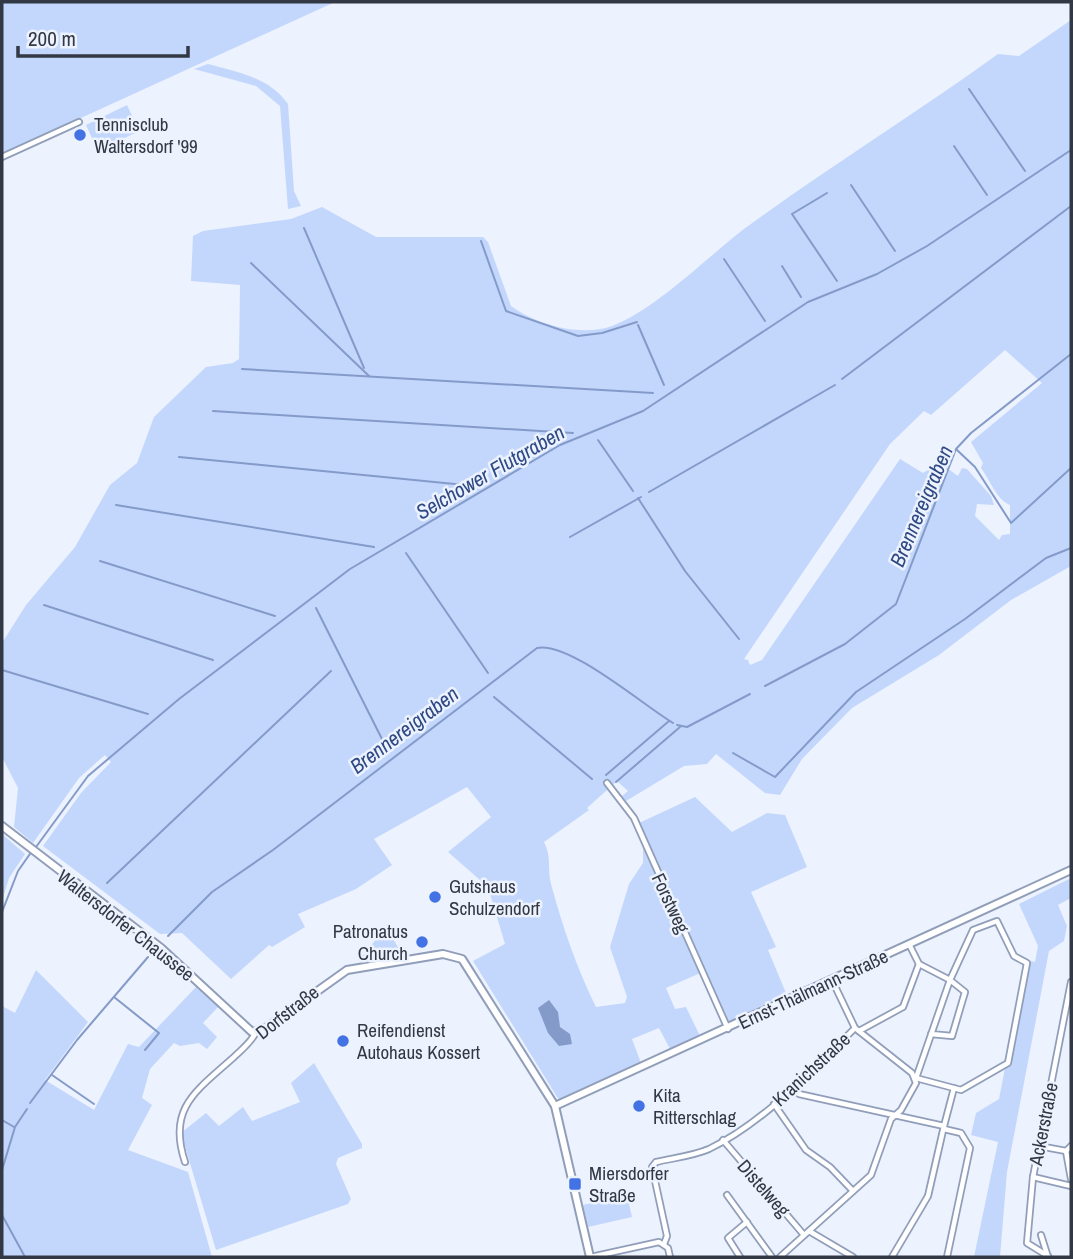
<svg xmlns="http://www.w3.org/2000/svg" width="1073" height="1259" viewBox="0 0 1073 1259" font-family="'Archivo Narrow',sans-serif">
<rect width="100%" height="100%" fill="#ecf2fe"/>
<g fill="#c3d7fd" fill-rule="evenodd">
<path d="M2 2H335L2 154Z"/>
<path d="M1071 20V566L1011 600 939 655 852 708 802 759 780 795 765 793 716 754 707 764 684 766 626 801 622 796 628 791 617 781 587 808 589 810 544 842C552 857 547 869 551 884 562 925 577 969 596 1007L625 1003 627 997 610 947 629 884 643 863V835L639 823 695 797 732 832 767 813 785 815 807 867 751 892 776 947 768 950 786 993 728 1023 705 971 666 988 675 1009 686 1007 700 1036 670 1049 659 1028 632 1039 641 1063 559 1100 473 961 505 944 488 887 448 852 491 817 467 787 374 839 392 865 356 889 298 914 305 927 272 947 269 945 231 979 182 933 160 934 43 846 81 793 111 762 105 755 79 778 33 843 14 827 18 788 2 757V643L26 605 75 547 110 485 137 463 154 417 206 367 233 363 239 359 240 285 191 281 193 236 203 231 291 219 322 207 376 237H483L488 242 511 306C537 325 581 337 612 326 655 310 706 258 744 229 827 168 915 114 998 54L1019 56ZM1005 350 1042 383 971 442 983 463 981 468C990 480 996 499 1010 505V534L1002 535 999 540 975 516 977 504 994 505 991 496 967 469 962 468 958 476 940 463 923 473 900 459 762 660 750 665 748 660 744 659 890 444 924 411 931 415Z"/>
<path d="M208 64C237 72 269 77 288 104L294 191 301 206 288 209 280 106 256 86 194 69Z"/>
<path d="M127 105 139 131 98 151 86 125Z"/>
<path d="M2 834 25 854 9 878 2 901Z"/>
<path d="M1071 878V898L1058 905 1067 926 1064 941 1049 951 1007 1172 1000 1257H974L998 1142 971 1135 976 1113 999 1099 1005 1068 1010 1064 1030 961 1035 962 1038 946 1019 904Z"/>
<path d="M386 927 402 954 362 960 361 958Z"/>
<path d="M36 970 88 1022 45 1080 94 1110 128 1044 139 1047 196 987 218 1007 203 1023 217 1037 207 1049 199 1043 180 1046 174 1043 150 1069 142 1098 152 1105 128 1150 188 1172 212 1257H2V1006L15 1013Z"/>
<path d="M314 1063 362 1144V1148L338 1158 336 1164 351 1199 348 1204 216 1250 181 1133 206 1113 219 1126 243 1107 252 1121 300 1102 291 1083Z"/>
<path d="M627 1195 632 1217 588 1227 583 1205Z"/>
</g>
<path fill="#849bc9" d="M549 1000 558 1012 560 1027 570 1034 572 1044 559 1046 548 1033 538 1008Z"/>
<g fill="none" stroke-linecap="round" stroke-linejoin="round">
<g stroke="#849bc9" stroke-width="2">
<path d="M969 89 1025 171"/>
<path d="M954 146 987 195"/>
<path d="M851 185 895 251"/>
<path d="M827 193 792 214 837 281"/>
<path d="M304 228 364 368"/>
<path d="M481 241 506 311 578 336 602 333 637 322"/>
<path d="M724 259 765 321"/>
<path d="M251 263 369 376"/>
<path d="M782 266 801 297"/>
<path d="M638 325 664 385"/>
<path d="M242 369 653 393"/>
<path d="M842 379 1071 206"/>
<path d="M213 411 573 433"/>
<path d="M598 440 633 491"/>
<path d="M957 450 975 467 1011 523 1071 468"/>
<path d="M179 457 475 486"/>
<path d="M649 492 835 385"/>
<path d="M638 498 685 571 739 639"/>
<path d="M116 505 374 547"/>
<path d="M570 537 641 497"/>
<path d="M406 553 488 673"/>
<path d="M100 561 275 616"/>
<path d="M44 605 213 660"/>
<path d="M316 608 385 745"/>
<path d="M2 670 148 714"/>
<path d="M765 686 845 644 896 604 956 449 971 433 1071 354"/>
<path d="M494 697 592 779"/>
<path d="M677 725 687 727 750 694"/>
<path d="M733 753 775 777 856 692 965 619 1046 558 1071 548"/>
<path d="M606 775 669 721"/>
<path d="M616 782 680 727"/>
<path d="M36 847 88 776 179 699 350 569 560 445 643 411 808 302 877 274 927 246 1071 150"/>
<path d="M107 883 331 671"/>
<path d="M2 912 18 871 32 851"/>
<path d="M168 936 212 892 273 850 537 648C569 641 644 706 673 723"/>
<path d="M114 997 159 1033 145 1050"/>
<path d="M52 1075 94 1104"/>
<path d="M30 1103 77 1040 148 957"/>
<path d="M2 1120 14 1127"/>
<path d="M2 1170 15 1127 27 1109"/>
<path d="M2 1215 25 1257"/>
</g>
<defs>
<g id="minor">
<path d="M2 157 79 122"/>
<path d="M607 783 634 818 728 1029"/>
<path d="M909 944 919 964 950 980 916 1078 961 1090 1008 1063 1027 963 1014 956 997 921 973 930 950 980 965 992 952 1036 931 1034"/>
<path d="M859 1031 903 1007 919 964"/>
<path d="M794 1090 799 1094 944 1126 928 1196 892 1257"/>
<path d="M774 1104 806 1150 830 1167 853 1191"/>
<path d="M944 1126 954 1088"/>
<path d="M944 1129 961 1133 970 1148 947 1257"/>
<path d="M723 1140 804 1235"/>
<path d="M1039 1146 1066 1151 1071 1146"/>
<path d="M1066 1151 1071 1179"/>
<path d="M185 1162C167 1108 196 1091 234 1057 242 1049 251 1043 256 1032"/>
<path d="M1033 1177 1071 1186"/>
<path d="M727 1195 772 1257"/>
<path d="M809 1231 853 1257"/>
<path d="M1041 1235 1047 1254"/>
<path d="M664 1244 667 1236 652 1167 656 1162C673 1158 693 1156 709 1149 762 1124 814 1069 855 1028"/>
<path d="M1048 1256 1027 1243 1033 1177 1071 982"/>
<path d="M591 1257 659 1242 668 1248 670 1257"/>
<path d="M740 1257 728 1238 747 1222"/>
<path d="M780 1257 871 1175 891 1119 901 1110 916 1083 912 1073 855 1028 832 980"/>
</g>
<g id="tertiary">
<path d="M2 826 161 948 252 1032 263 1030 347 970 443 954 462 959 555 1106 590 1257"/>
<path d="M555 1106 1071 870"/>
</g>
</defs>
<use href="#minor" stroke="#909eb9" stroke-width="8"/>
<use href="#tertiary" stroke="#909eb9" stroke-width="10"/>
<use href="#minor" stroke="#fff" stroke-width="4.5"/>
<use href="#tertiary" stroke="#fff" stroke-width="6"/>
</g>
<g fill="#4272e3" stroke="#ecf2fe" stroke-width="2.5">
<circle cx="80" cy="135" r="7"/>
<circle cx="435" cy="897" r="7"/>
<circle cx="422" cy="942" r="7"/>
<circle cx="343" cy="1041" r="7"/>
<circle cx="639" cy="1106" r="7"/>
<rect x="568" y="1177" width="14" height="14" rx="3.5"/>
</g>
<g text-anchor="middle" dominant-baseline="central" stroke-width="5" stroke-linejoin="round" paint-order="stroke">
<g font-size="19" fill="#333944" stroke="#ecf2fe" text-anchor="start">
<text x="94" y="124">Tennisclub<tspan x="94" dy="22">Waltersdorf '99</tspan></text>
<text x="449" y="886">Gutshaus<tspan x="449" dy="22">Schulzendorf</tspan></text>
<text x="408" y="931" text-anchor="end">Patronatus<tspan x="408" dy="22">Church</tspan></text>
<text x="357" y="1030">Reifendienst<tspan x="357" dy="22">Autohaus Kossert</tspan></text>
<text x="653" y="1095">Kita<tspan x="653" dy="22">Ritterschlag</tspan></text>
<text x="589" y="1173">Miersdorfer<tspan x="589" dy="22">Straße</tspan></text>
</g>
<g font-size="19" fill="#333944" stroke="#ecf2fe">
<text transform="translate(671 903) rotate(65)">Forstweg</text>
<text transform="translate(126 925) rotate(38)">Waltersdorfer Chaussee</text>
<text transform="translate(813 989) rotate(-25)">Ernst-Thälmann-Straße</text>
<text transform="translate(287 1012) rotate(-38)">Dorfstraße</text>
<text transform="translate(811 1069) rotate(-43)">Kranichstraße</text>
<text transform="translate(1043 1124) rotate(-79)">Ackerstraße</text>
<text transform="translate(764 1188) rotate(49)">Distelweg</text>
</g>
<g font-size="21" font-style="italic" fill="#2f4984" stroke="#ecf2fe">
<text transform="translate(490 472) rotate(-30)">Selchower Flutgraben</text>
<text transform="translate(921 506) rotate(-67)">Brennereigraben</text>
<text transform="translate(404 730) rotate(-37)">Brennereigraben</text>
</g>
</g>
<rect width="1073" height="1259" fill="none" stroke="#333944" stroke-width="7"/>
<path d="M18 46v10h170v-10" fill="none" stroke="#333944" stroke-width="3.5"/>
<text x="28" y="46" font-size="21" fill="#333944" stroke="#ecf2fe" stroke-width="5" paint-order="stroke">200 m</text>
</svg>
